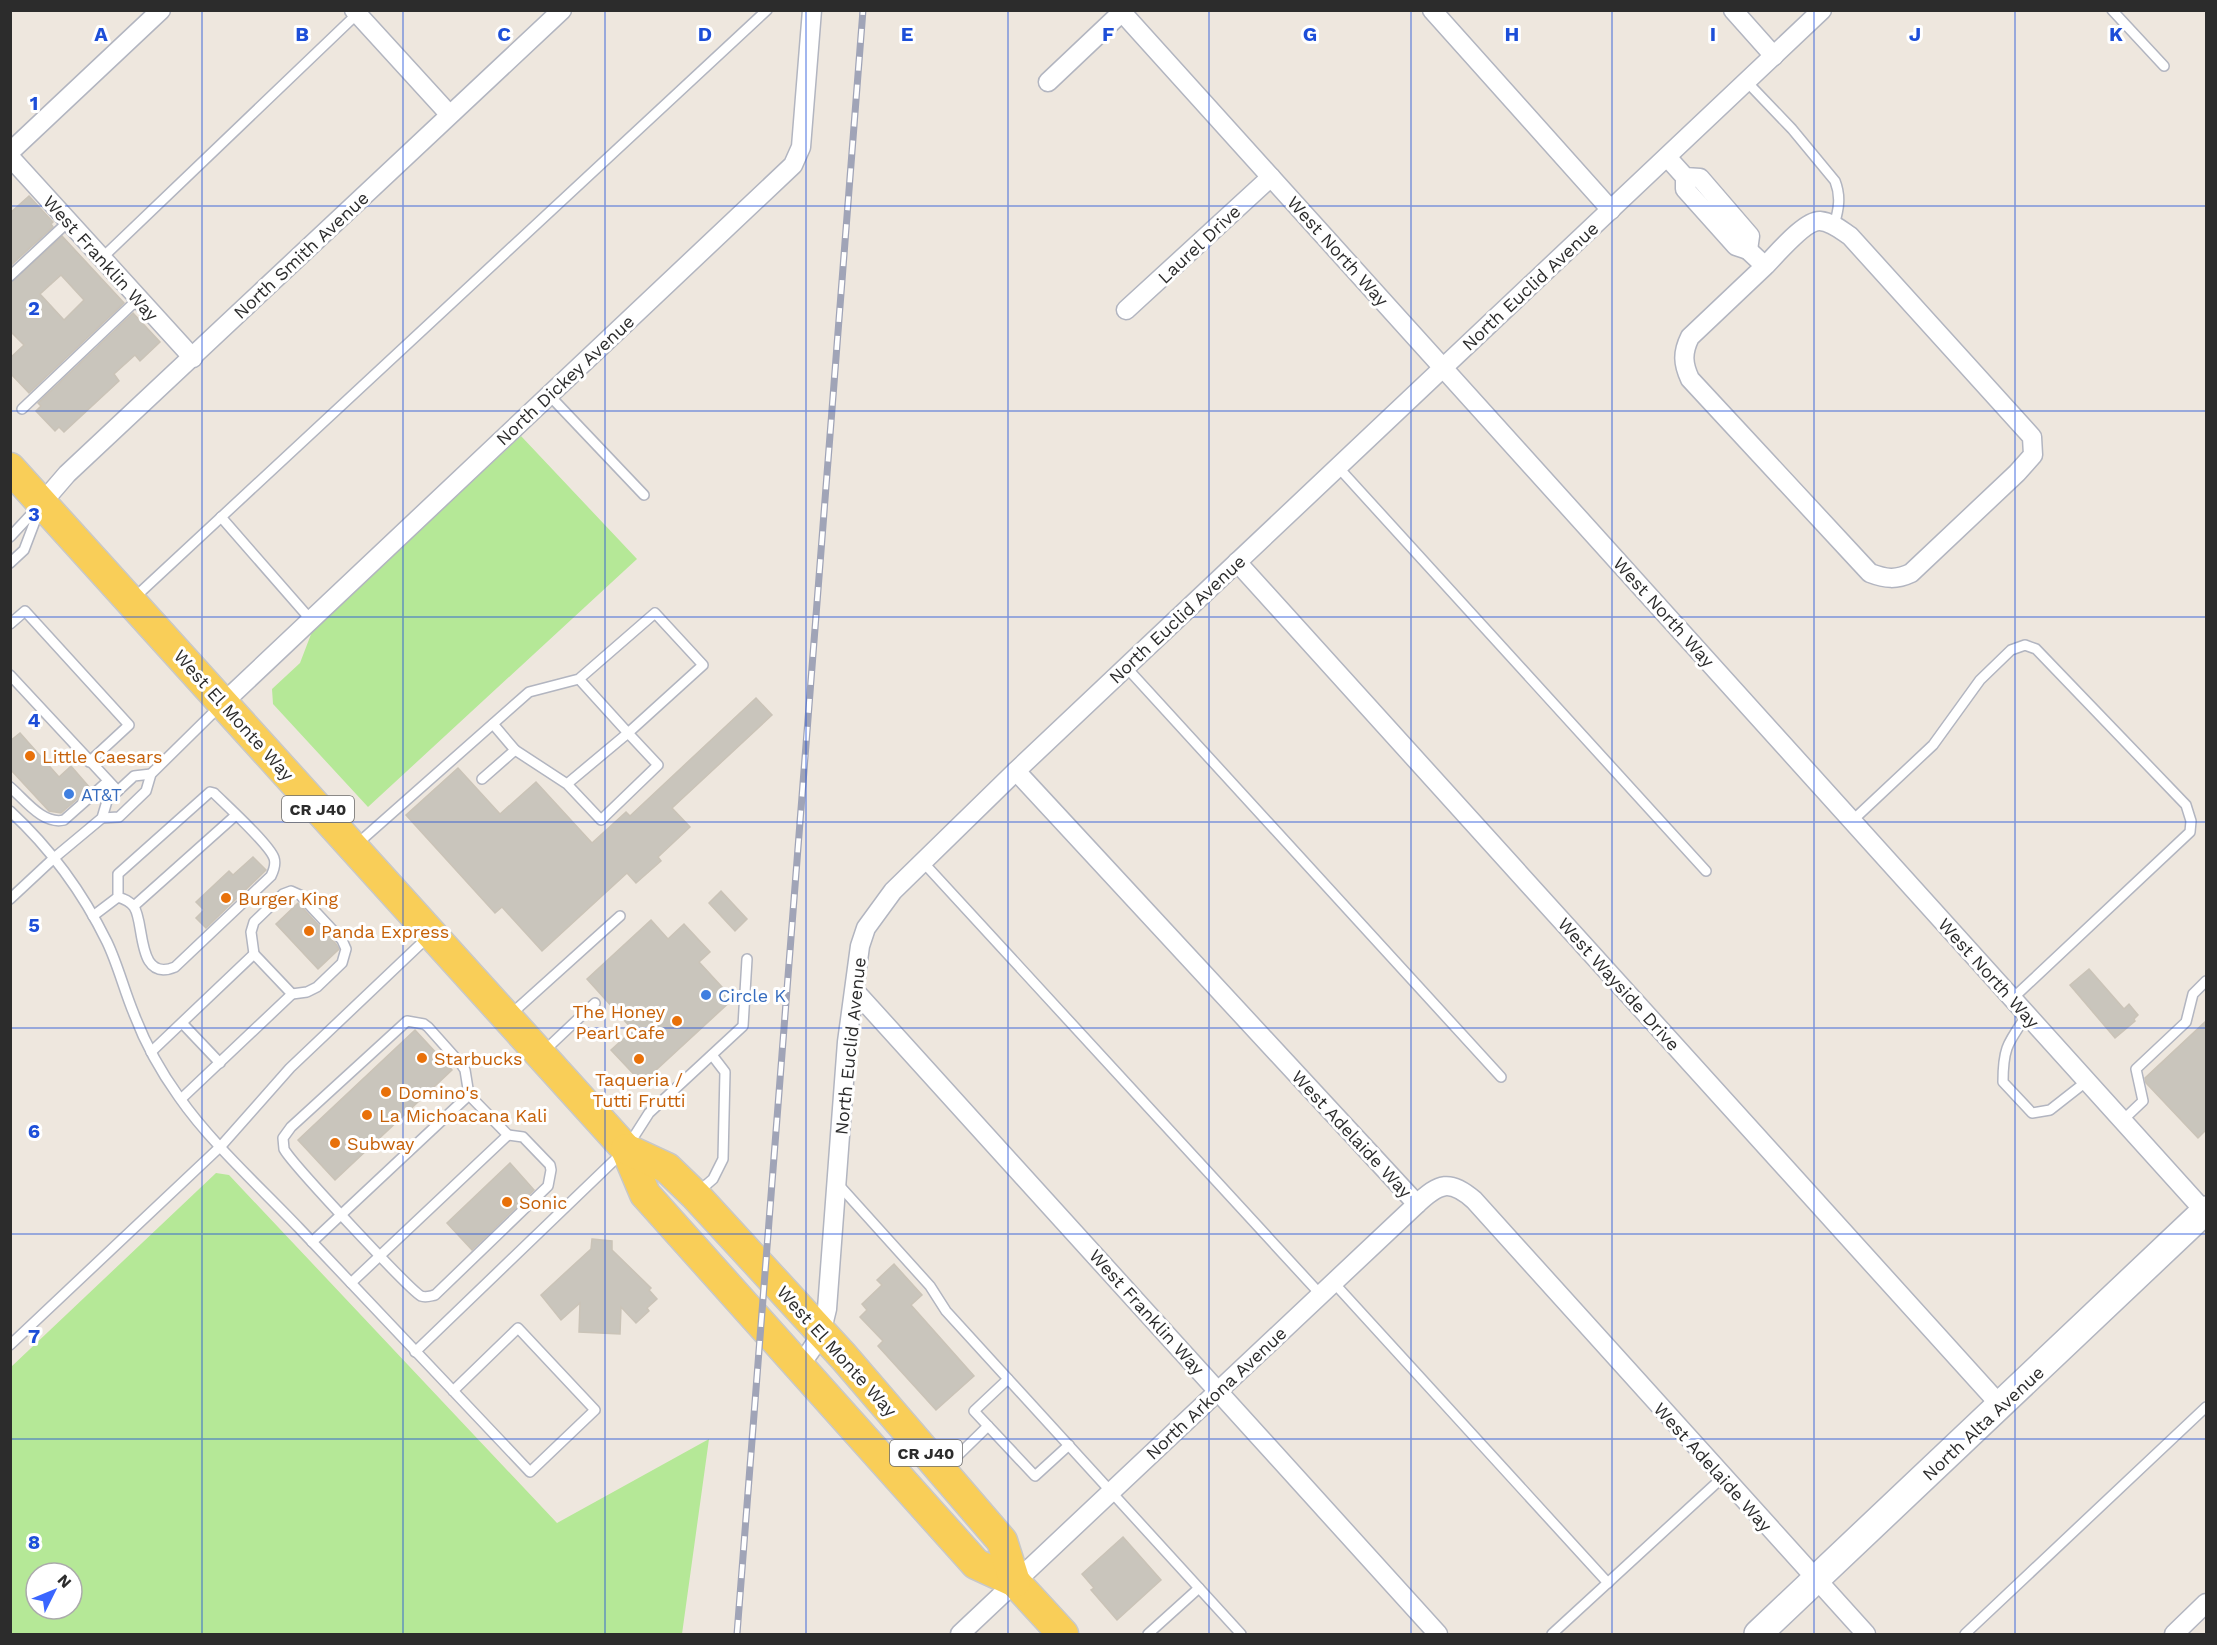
<svg xmlns="http://www.w3.org/2000/svg" width="2217" height="1645" viewBox="0 0 2217 1645" font-family="'Work Sans',sans-serif">
<rect width="100%" height="100%" fill="#eee7de"/>
<g fill="#b5e897" fill-rule="evenodd">
<path d="M521 436 637 559 368 807 273 704 272 689 300 663 313 629Z"/>
<path d="M216 1173 229 1175 557 1523 709 1439 682 1634H11V1367ZM36 1573H72V1609H36Z"/>
</g>
<g fill="#c9c5bc" stroke="#cac3b7" stroke-width="1.5" fill-rule="evenodd">
<path d="M29 196 53 222 51 224 53 227 10 266V213Z"/>
<path d="M62 236 124 303 29 393 10 373V358L24 345 10 331V283ZM61 275 84 300 64 320 40 294Z"/>
<path d="M133 313 160 342 140 361 135 355 114 374 119 381 64 432 59 427 55 431 36 411 41 406 38 403Z"/>
<path d="M756 698 772 715 672 808 690 827 658 857 661 861 636 883 627 873 542 951 502 907 495 913 406 815 458 768 500 814 536 782 592 843 626 812 630 816Z"/>
<path d="M20 733 59 777 71 766 90 788 61 813 49 811 10 769V741Z"/>
<path d="M253 857 266 870 206 928 196 918 204 910 196 902 229 871 233 875Z"/>
<path d="M721 891 747 919 735 931 709 903Z"/>
<path d="M298 903 336 944 339 949 318 969 276 924Z"/>
<path d="M651 920 668 939 684 924 710 952 699 962 733 999 642 1083 611 1050 633 1030 587 979Z"/>
<path d="M2089 969 2124 1009 2129 1004 2138 1015 2134 1019 2135 1021 2115 1038 2070 985Z"/>
<path d="M2206 1021V1130L2198 1138 2146 1083 2145 1078Z"/>
<path d="M415 1030 452 1070 335 1180 298 1140Z"/>
<path d="M510 1163 534 1190 472 1250 447 1223Z"/>
<path d="M592 1239 612 1241V1250L651 1288 649 1290 657 1299 647 1308 649 1311 636 1323 621 1307 620 1334 579 1332 580 1303 561 1320 541 1295 591 1249Z"/>
<path d="M894 1264 922 1295 911 1305 974 1376 936 1410 878 1346 883 1341 860 1317 867 1310 862 1304 882 1285 877 1280Z"/>
<path d="M1123 1537 1161 1580 1117 1620 1091 1590 1094 1588 1082 1574Z"/>
</g>
<g fill="none" stroke-linecap="round" stroke-linejoin="round">
<defs>
<g id="lane">
<path d="M2112 10 2164 66"/>
<path d="M1747 82 1792 129 1835 181C1841 196 1839 209 1834 225"/>
<path d="M102 258 358 13"/>
<path d="M10 276 69 221"/>
<path d="M549 395 644 495"/>
<path d="M22 409 138 299"/>
<path d="M1338 467 1706 871"/>
<path d="M221 517 311 620"/>
<path d="M10 537 38 507"/>
<path d="M10 563 24 550 40 508"/>
<path d="M133 599 767 10"/>
<path d="M10 624 25 611 129 725 89 762"/>
<path d="M1126 667 1501 1077"/>
<path d="M10 675 118 791"/>
<path d="M515 750 567 784 628 733 658 765 601 820 567 784"/>
<path d="M482 779 515 750 493 724"/>
<path d="M10 787C25 800 43 825 64 820L108 781"/>
<path d="M10 811C50 848 83 893 107 942 118 965 124 990 134 1014 145 1043 161 1072 179 1097 211 1143 260 1187 299 1228 376 1309 453 1390 530 1472L595 1410 518 1328 453 1391"/>
<path d="M102 818 119 817 146 791 151 774 220 706"/>
<path d="M1852 821 1933 745 1980 680 2011 650 2025 645 2036 649 2186 805 2191 821 2190 832 2012 999"/>
<path d="M357 844 529 692 579 679 655 613 703 665 628 733 579 679"/>
<path d="M922 861 1321 1295"/>
<path d="M10 899 54 858 102 818 107 801 134 776 151 774"/>
<path d="M134 906 236 815"/>
<path d="M93 916 118 897V874L210 792 214 793C226 805 269 844 274 858 276 864 274 870 271 876L175 967C136 983 145 922 134 907 130 901 124 899 118 897"/>
<path d="M254 954 251 932 254 922 283 894 291 891 300 895 342 940 346 949 342 963 317 987 307 992 292 994"/>
<path d="M2027 1015C2008 1043 2003 1047 2003 1082L2032 1113 2050 1110 2087 1081"/>
<path d="M509 1016 620 916"/>
<path d="M182 1023 220 1063"/>
<path d="M151 1052 254 954 292 994 181 1099"/>
<path d="M542 1053 595 1003"/>
<path d="M469 1095 465 1070 461 1064 428 1027 424 1024 407 1021 291 1127 283 1138 284 1149C291 1163 410 1290 421 1296 426 1298 430 1296 435 1295L548 1186 551 1170 550 1165 523 1137 508 1135"/>
<path d="M2123 1120 2143 1101 2136 1069 2186 1022 2193 994 2206 981"/>
<path d="M838 1184 930 1286 946 1311 1241 1634"/>
<path d="M698 1192 713 1179 723 1159 725 1072 712 1055"/>
<path d="M312 1242 469 1095 508 1135 351 1283"/>
<path d="M1334 1283 1608 1583"/>
<path d="M10 1345 221 1146 290 1068 429 936"/>
<path d="M415 1352 626 1149 649 1113 743 1026 747 959"/>
<path d="M1008 1379 974 1411 1035 1476 1069 1445"/>
<path d="M945 1468 988 1426"/>
<path d="M1148 1634 1199 1588"/>
<path d="M1552 1634 1723 1477"/>
<path d="M1965 1634 2206 1407"/>
</g>
<g id="street">
<path d="M354 10 449 114"/>
<path d="M1120 10 2206 1213"/>
<path d="M1432 10 1611 210"/>
<path d="M1733 10 1774 56"/>
<path d="M1048 82 1122 12"/>
<path d="M10 152 161 10"/>
<path d="M10 157 193 358"/>
<path d="M1667 157 1685 177 1700 178 1750 236 1748 250 1736 246 1685 189V177"/>
<path d="M1748 250 1765 266C1776 255 1805 220 1820 221 1832 222 1841 230 1850 236L2032 437 2033 455 2017 473 1911 573C1896 580 1886 579 1870 573L1690 379C1683 364 1682 353 1690 337L1765 266"/>
<path d="M1126 310 1271 177"/>
<path d="M42 503 67 474 562 10"/>
<path d="M1237 562 2001 1406"/>
<path d="M223 703 793 165 801 147 812 10"/>
<path d="M1016 771 1417 1204C1439 1183 1450 1179 1474 1200L1866 1634"/>
<path d="M855 991 1438 1634"/>
<path d="M799 1366C816 1345 821 1336 827 1309L847 1042 860 946 866 928 893 891 1016 771 1822 10"/>
<path d="M960 1634 1417 1204"/>
<path d="M2174 1634 2206 1603"/>
</g>
<path id="secondary" d="M1758 1634 2206 1210"/>
<g id="primary">
<path d="M10 468 626 1149 645 1194 976 1564 1015 1582 1063 1634"/>
<path d="M626 1149 667 1168 695 1195 843 1356 1002 1541 1015 1582"/>
</g>
</defs>
<use href="#lane" stroke="#b2b5c0" stroke-width="12"/>
<use href="#street" stroke="#b2b5c0" stroke-width="21"/>
<use href="#secondary" stroke="#b2b5c0" stroke-width="30"/>
<use href="#primary" stroke="#c8c8c8" stroke-width="33"/>
<use href="#lane" stroke="#fff" stroke-width="9"/>
<use href="#street" stroke="#fff" stroke-width="18"/>
<use href="#secondary" stroke="#fff" stroke-width="27"/>
<use href="#primary" stroke="#f9ce58" stroke-width="30"/>
<defs>
<path id="rail" d="M737 1634 863 10"/>
</defs>
<use href="#rail" stroke="#a0a4b7" stroke-width="7"/>
<use href="#rail" stroke="#fff" stroke-width="4.5" stroke-dasharray="14" stroke-linecap="butt"/>
</g>
<path fill="none" stroke="#1d4ed8" stroke-width="1.5" stroke-opacity="0.55" d="M202 10V1634M403 10V1634M605 10V1634M806 10V1634M1008 10V1634M1209 10V1634M1411 10V1634M1612 10V1634M1814 10V1634M2015 10V1634M10 206H2206M10 411H2206M10 617H2206M10 822H2206M10 1028H2206M10 1234H2206M10 1439H2206"/>
<g fill="#e8710a" stroke="#fff" stroke-width="2">
<circle cx="30" cy="756" r="6"/>
<circle cx="226" cy="898" r="6"/>
<circle cx="309" cy="931" r="6"/>
<circle cx="677" cy="1021" r="6"/>
<circle cx="422" cy="1058" r="6"/>
<circle cx="639" cy="1059" r="6"/>
<circle cx="386" cy="1092" r="6"/>
<circle cx="367" cy="1115" r="6"/>
<circle cx="335" cy="1143" r="6"/>
<circle cx="507" cy="1202" r="6"/>
</g>
<g fill="#3f7fe0" stroke="#fff" stroke-width="2">
<circle cx="69" cy="794" r="6"/>
<circle cx="706" cy="995" r="6"/>
</g>
<g text-anchor="middle" dominant-baseline="central" stroke-width="6" stroke-linejoin="round" paint-order="stroke">
<g fill="#fff" stroke="#6b6b6b" stroke-width="1.5">
<rect x="282" y="796" width="72" height="26" rx="4.5"/>
<rect x="890" y="1440" width="72" height="26" rx="4.5"/>
</g>
<g font-size="16" font-weight="bold" fill="#2c2c2c">
<text x="318" y="809">CR J40</text>
<text x="926" y="1453">CR J40</text>
</g>
<g font-size="18" fill="#2c2c2c" stroke="#fff">
<text transform="translate(1199 244) rotate(-43)">Laurel Drive</text>
<text transform="translate(1338 251) rotate(48)">West North Way</text>
<text transform="translate(301 255) rotate(-43)">North Smith Avenue</text>
<text transform="translate(101 258) rotate(48)">West Franklin Way</text>
<text transform="translate(1530 286) rotate(-43)">North Euclid Avenue</text>
<text transform="translate(565 380) rotate(-43)">North Dickey Avenue</text>
<text transform="translate(1664 612) rotate(48)">West North Way</text>
<text transform="translate(1177 619) rotate(-43)">North Euclid Avenue</text>
<text transform="translate(234 715) rotate(48)">West El Monte Way</text>
<text transform="translate(1989 973) rotate(48)">West North Way</text>
<text transform="translate(1619 984) rotate(48)">West Wayside Drive</text>
<text transform="translate(850 1046) rotate(-84)">North Euclid Avenue</text>
<text transform="translate(1352 1134) rotate(47)">West Adelaide Way</text>
<text transform="translate(1147 1312) rotate(48)">West Franklin Way</text>
<text transform="translate(837 1351) rotate(48)">West El Monte Way</text>
<text transform="translate(1216 1393) rotate(-43)">North Arkona Avenue</text>
<text transform="translate(1983 1423) rotate(-43)">North Alta Avenue</text>
<text transform="translate(1713 1467) rotate(48)">West Adelaide Way</text>
</g>
<g font-size="18" fill="#c56008" stroke="#fff" text-anchor="start">
<text x="42" y="756">Little Caesars</text>
<text x="238" y="898">Burger King</text>
<text x="321" y="931">Panda Express</text>
<text x="665" y="1011" text-anchor="end">The Honey<tspan x="665" dy="21">Pearl Cafe</tspan></text>
<text x="434" y="1058">Starbucks</text>
<text x="639" y="1079" text-anchor="middle">Taqueria /<tspan x="639" dy="21">Tutti Frutti</tspan></text>
<text x="398" y="1092">Domino's</text>
<text x="379" y="1115">La Michoacana Kali</text>
<text x="347" y="1143">Subway</text>
<text x="519" y="1202">Sonic</text>
</g>
<g font-size="18" fill="#366cbe" stroke="#fff" text-anchor="start">
<text x="81" y="794">AT&amp;T</text>
<text x="718" y="995">Circle K</text>
</g>
</g>
<g font-size="20" text-anchor="middle" font-weight="bold" fill="#1d4ed8" stroke="#fff" stroke-width="6" stroke-linejoin="round" paint-order="stroke">
<text x="101" y="41">A</text>
<text x="302" y="41">B</text>
<text x="504" y="41">C</text>
<text x="705" y="41">D</text>
<text x="907" y="41">E</text>
<text x="1108" y="41">F</text>
<text x="1310" y="41">G</text>
<text x="1512" y="41">H</text>
<text x="1713" y="41">I</text>
<text x="1915" y="41">J</text>
<text x="2116" y="41">K</text>
<text x="34" y="110">1</text>
<text x="34" y="315">2</text>
<text x="34" y="521">3</text>
<text x="34" y="727">4</text>
<text x="34" y="932">5</text>
<text x="34" y="1138">6</text>
<text x="34" y="1343">7</text>
<text x="34" y="1549">8</text>
</g>
<rect width="2217" height="1645" fill="none" stroke="#2c2c2c" stroke-width="24"/>
<g transform="translate(54 1591) rotate(47)"><circle r="28" fill="#ffffff" stroke="#ababab" stroke-width="1.5"/>
<path d="M0-4.5L10 22L0 15L-10 22Z" fill="#3a65ff"/>
<text y="-9" font-size="16" font-weight="bold" text-anchor="middle" fill="#2c2c2c">N</text>
</g>
</svg>
